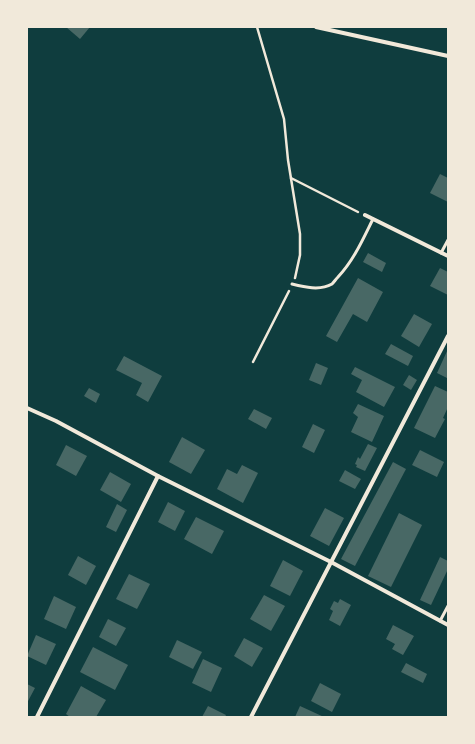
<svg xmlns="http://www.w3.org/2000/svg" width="475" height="744" viewBox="0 0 475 744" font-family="'IBM Plex Sans',sans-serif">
<rect width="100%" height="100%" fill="#0f3d3e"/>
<g fill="#486865">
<path d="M66 27H90L80 39Z"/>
<path d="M440 174 448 178V202L430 193Z"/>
<path d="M368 253 386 263 382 272 363 262Z"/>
<path d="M440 268 448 272V295L430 286Z"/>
<path d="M358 278 383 292 367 322 353 314 337 342 326 336Z"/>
<path d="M414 314 432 324 419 347 401 336Z"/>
<path d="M391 344 413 356 408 366 385 354Z"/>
<path d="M448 349V376L447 378 437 373Z"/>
<path d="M124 356 162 376 148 402 136 395 142 383 116 370Z"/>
<path d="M316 363 328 368 321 385 309 380Z"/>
<path d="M355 367 395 387 384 407 356 392 362 380 351 374Z"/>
<path d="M409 375 417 380 411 390 403 385Z"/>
<path d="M435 386 448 392V407L443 418 445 419 435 438 414 428Z"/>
<path d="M89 388 100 394 96 403 84 396Z"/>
<path d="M358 404 384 416 372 442 351 432 358 417 353 413Z"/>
<path d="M254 409 272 418 266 429 248 419Z"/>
<path d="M313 424 325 430 314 453 302 447Z"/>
<path d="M182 437 205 450 191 474 169 462Z"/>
<path d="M368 444 377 448 365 471 356 467 357 465 355 464 358 457 360 459Z"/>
<path d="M66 445 87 456 76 476 56 465Z"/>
<path d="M420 450 444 462 437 477 412 465Z"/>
<path d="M393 462 406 469 355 566 341 559Z"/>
<path d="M242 465 258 473 243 503 217 489 227 469 237 474Z"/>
<path d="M345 470 361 479 355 489 339 481Z"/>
<path d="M110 472 131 484 121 502 100 490Z"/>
<path d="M168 502 185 511 175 531 158 522Z"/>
<path d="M117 504 127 510 116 532 106 527Z"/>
<path d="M325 508 344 518 329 546 310 536Z"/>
<path d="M399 513 422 525 391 587 368 576Z"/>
<path d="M196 517 224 531 212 554 184 539Z"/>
<path d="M78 556 96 566 86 585 68 575Z"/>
<path d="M440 557 448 561V569L431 605 420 600Z"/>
<path d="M283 560 303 571 290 596 270 586Z"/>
<path d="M129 574 150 584 137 609 116 599Z"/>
<path d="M264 595 285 606 271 631 250 619Z"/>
<path d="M54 596 76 607 66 629 44 619Z"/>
<path d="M340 599 351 605 340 626 329 620 333 611 330 609 334 601 338 603Z"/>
<path d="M108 619 126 628 116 646 99 637Z"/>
<path d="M393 625 414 636 403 655 392 649 395 644 386 639Z"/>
<path d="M36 635 56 644 46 665 27 656Z"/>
<path d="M244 638 263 648 252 667 234 656Z"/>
<path d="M177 640 202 652 193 669 169 657Z"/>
<path d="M93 647 128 665 115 690 80 672Z"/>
<path d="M203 659 222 668 211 692 192 683Z"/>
<path d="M406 663 427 674 423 683 401 672Z"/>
<path d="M320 683 341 694 332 712 311 701Z"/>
<path d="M27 684 35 688 27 703Z"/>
<path d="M81 686 106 700 96 717H70L66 714Z"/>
<path d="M208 706 226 715 225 717H202Z"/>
<path d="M300 706 324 717H295Z"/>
</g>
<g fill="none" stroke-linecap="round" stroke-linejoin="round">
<g stroke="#f1e9da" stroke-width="2.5">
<path d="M257 27 284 119 288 160 300 234V255L295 278"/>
<path d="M291 178 358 212"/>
<path d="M253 362 289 291"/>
</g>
<g stroke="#f1e9da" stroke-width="3">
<path d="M441 253 448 240"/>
<path d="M292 284C304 287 320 291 332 284 334 282 336 279 338 277 354 260 363 239 373 219"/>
<path d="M440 621 448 606"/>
</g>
<g stroke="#f1e9da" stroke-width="4">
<path d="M316 27 448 56"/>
<path d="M365 215 448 256"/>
<path d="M27 408 56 421 158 476 331 562 448 625"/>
<path d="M37 717 158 476"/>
<path d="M251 717 448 336"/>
</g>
</g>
<rect width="475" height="744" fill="none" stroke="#f1e9da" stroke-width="56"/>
</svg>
